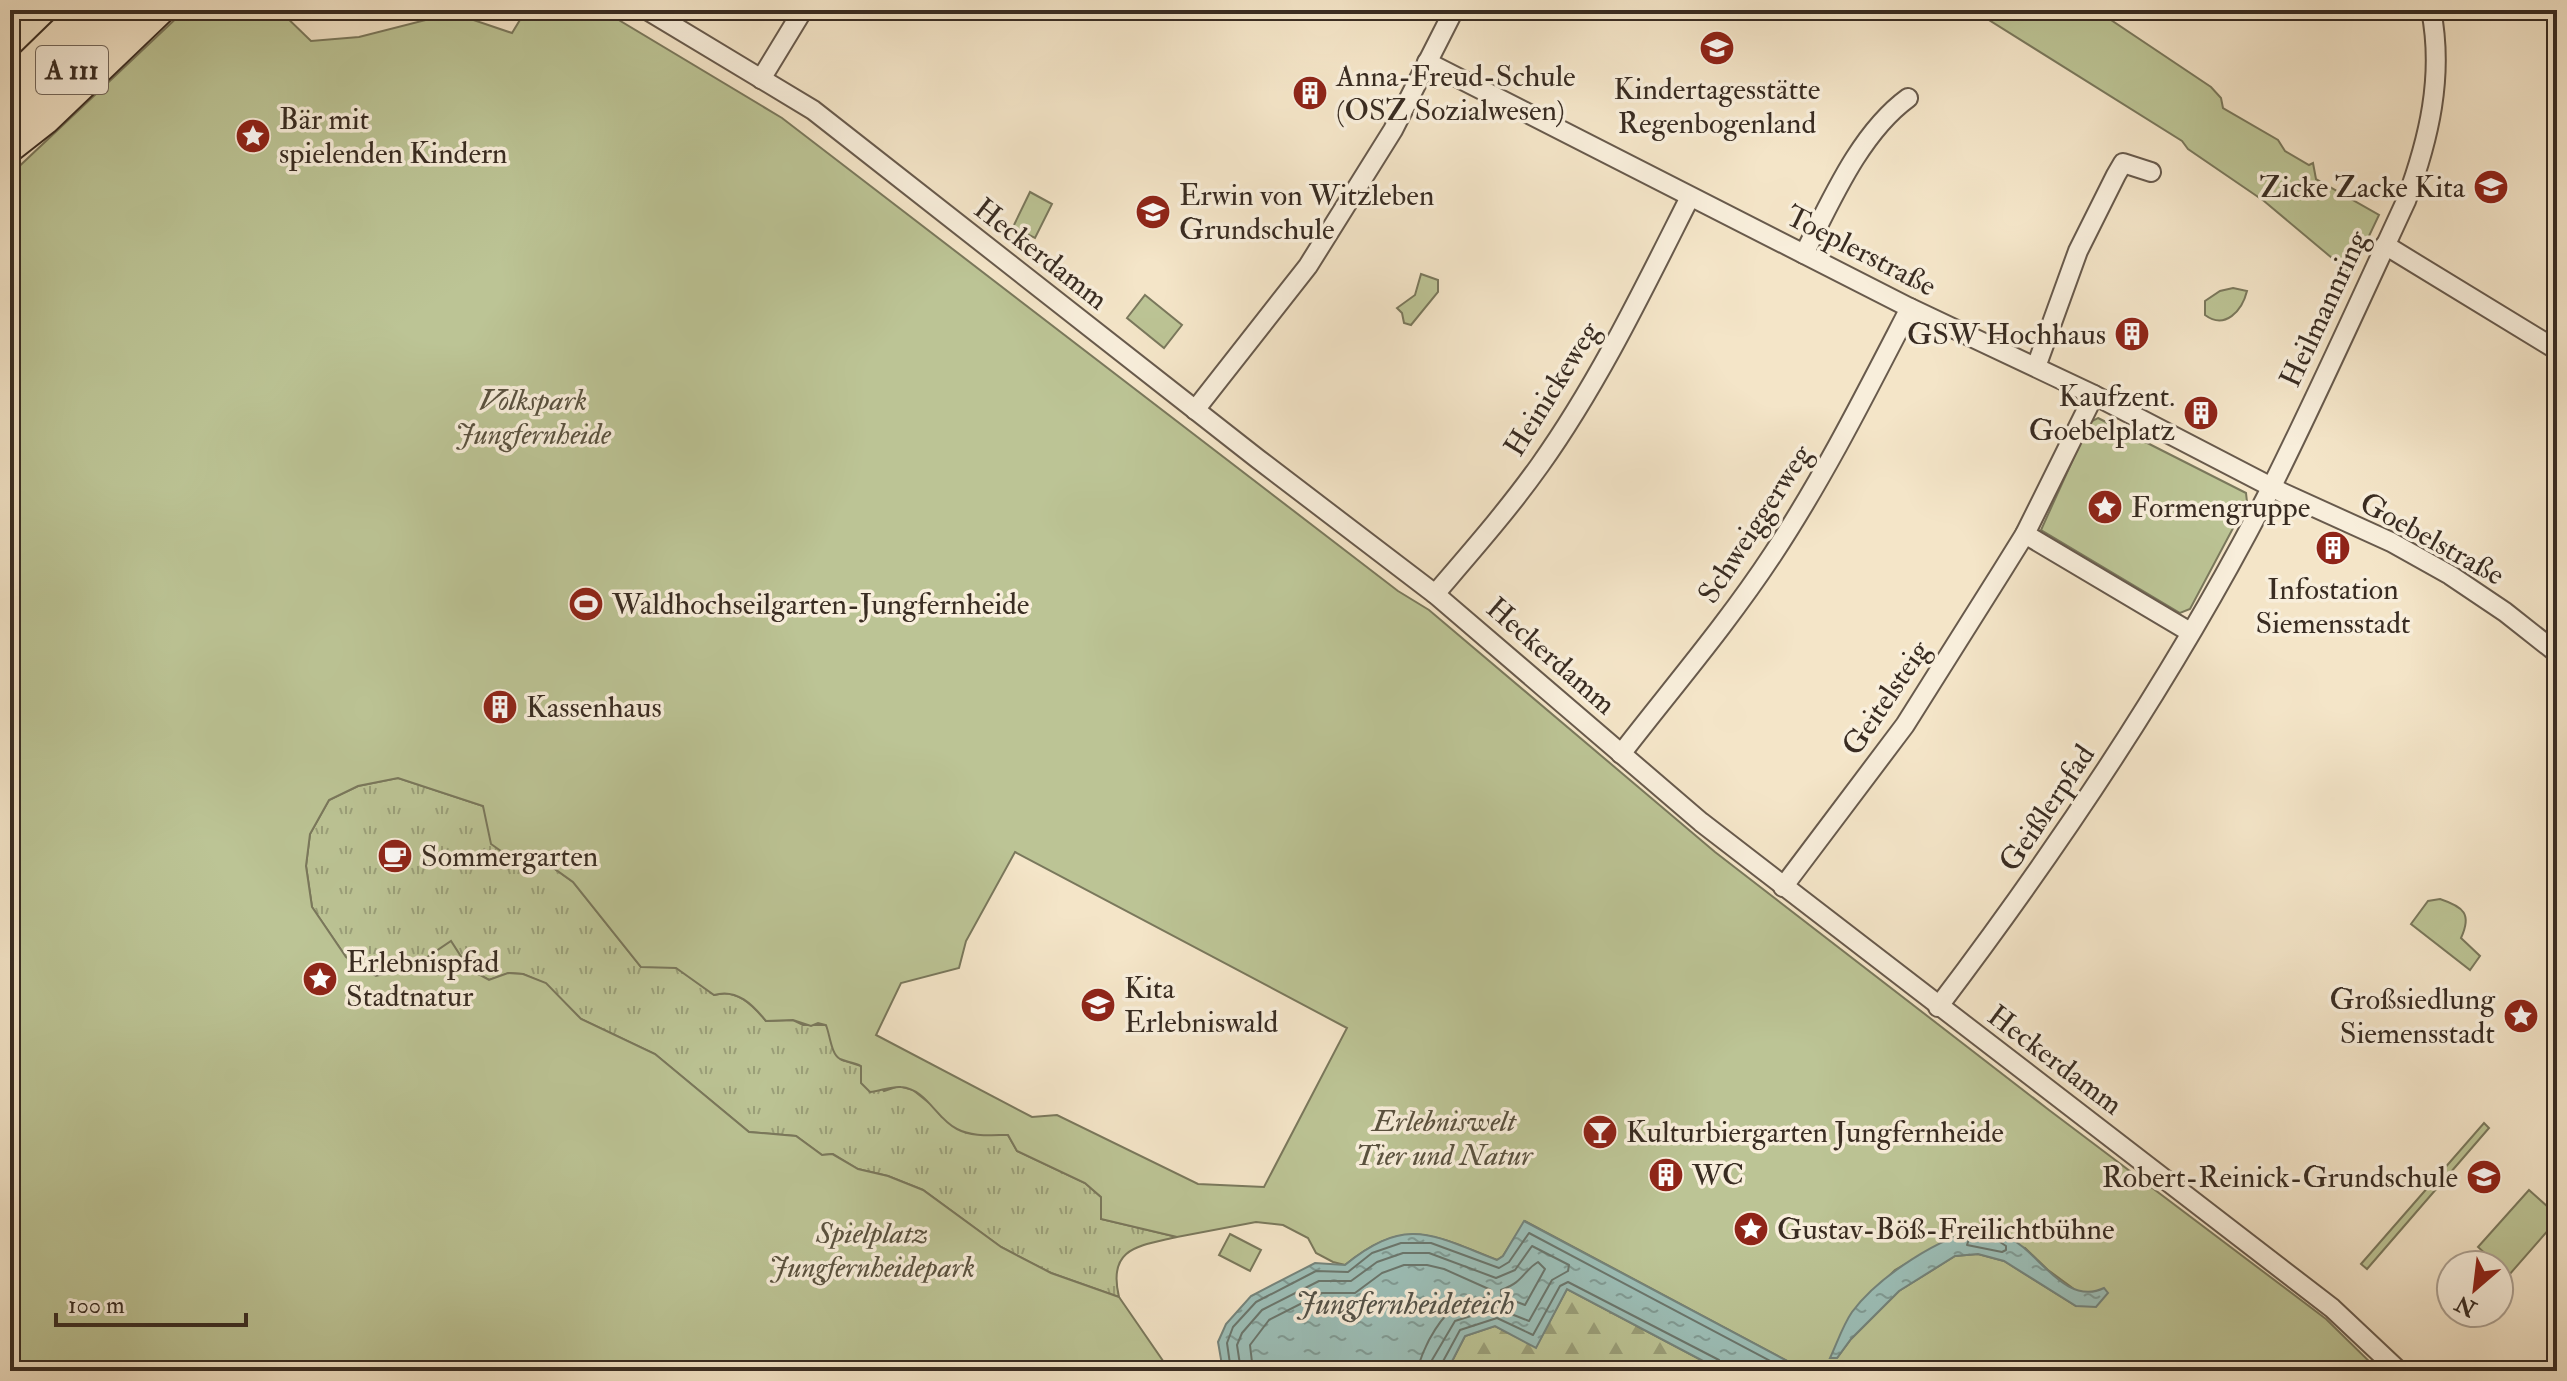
<svg xmlns="http://www.w3.org/2000/svg" width="2567" height="1381" viewBox="0 0 2567 1381" font-family="'IM FELL Double Pica',serif">
<defs>
<pattern id="grass-tufts" width="24" height="20" patternUnits="userSpaceOnUse" patternTransform="scale(2)"><rect width="24" height="20" fill="#bcc495"/><path d="M3 7l-1-3M5 7V3M7 7l1-3M15 17l-1-3M17 17v-4M19 17l1-3" fill="none" stroke="#9a9f79"/></pattern>
<pattern id="forest-firs" width="22" height="20" patternUnits="userSpaceOnUse" patternTransform="scale(2)"><rect width="22" height="20" fill="#bcc495"/><path d="M5 1l3.5 6h-7zM16 11l3.5 6h-7z" fill="#9a9f79"/></pattern>
<pattern id="water-ripples" width="26" height="14" patternUnits="userSpaceOnUse" patternTransform="scale(2)"><rect width="26" height="14" fill="#9cbfb8"/><path d="M2 4q2-2 4 0t4 0M15 11q2-2 4 0t4 0" fill="none" stroke="#809b95"/></pattern>
</defs>
<rect width="100%" height="100%" fill="#f4e5c8"/>
<filter id="stains"><feTurbulence type="fractalNoise" baseFrequency=".0025" numOctaves="4"/><feColorMatrix values="0 0 0 0 .2 0 0 0 0 .09 0 0 0 0 .02 0 0 0 .5 -.17"/></filter>
<radialGradient id="worn" r=".72"><stop offset=".6" stop-color="#630" stop-opacity="0"/><stop offset="1" stop-color="#630" stop-opacity=".3"/></radialGradient>
<path fill="url(#grass-tufts)" stroke="#7a785c" stroke-width="2" d="M398 778 483 806 512 859 552 867 573 882 641 967H676L714 995C736 988 753 1005 766 1021L793 1020 803 1025H826L842 1060 861 1066 884 1091 899 1086 913 1090 933 1106 942 1117 1008 1135 1017 1151 1085 1183 1101 1197V1219L1177 1237C1139 1246 1107 1247 1119 1297L1051 1273 1001 1247 923 1190 888 1176 858 1169 833 1154 822 1155 796 1136 749 1132 655 1054 581 1019 546 984 523 974 509 973 489 980 469 969 451 942 414 966 376 976 346 957 312 907 306 866 310 834 329 800 358 786Z"/>
<path fill="url(#forest-firs)" stroke="#7a785c" stroke-width="2" d="M1567 1289 1722 1371H1447L1465 1336 1495 1326 1536 1347Z"/>
<g fill="#bcc495" stroke="#7a785c" stroke-width="2" fill-rule="evenodd">
<path d="M185 10H279L311 41 359 37 453 13 512 33 526 10H602L782 118 1398 591 1429 610 1715 852 2049 1110 2326 1319 2379 1371H1806L1525 1221 1503 1256 1497 1260C1434 1235 1405 1216 1345 1265L1333 1262 1316 1253 1308 1238 1283 1225 1256 1222 1177 1237 1101 1219V1197L1085 1183 1017 1151 1008 1135C991 1135 972 1137 957 1129 936 1119 927 1089 901 1087 892 1086 880 1091 870 1092L861 1083V1066C854 1062 846 1062 840 1059 831 1054 830 1035 826 1025L818 1023 811 1026 793 1020 766 1021C753 1005 737 988 714 995L676 968 641 967 573 882 552 867 512 859 491 844 483 806 398 778 358 786 329 800 310 834 306 866 312 907 346 957 376 976 414 966 451 941 469 969 489 980 508 973 523 974 546 983 581 1019 655 1054 749 1132 796 1136 822 1155 832 1154 858 1169 888 1176 923 1190 1001 1247 1051 1273 1119 1297 1170 1371H10V175ZM1015 852 1347 1028 1264 1187 1198 1184 1057 1115 1032 1117 876 1035 901 983 959 968 966 941ZM1949 1239 2025 1248 2048 1270 2078 1292H2095L2076 1306 2004 1261 1978 1254 1955 1256 1899 1291 1851 1339 1837 1358 1852 1313 1895 1270Z"/>
<path d="M1973 10H2096L2211 87 2221 98 2223 108 2278 140 2285 151 2309 165 2313 163 2316 179 2379 215 2351 274 2264 201 2188 149 2182 141Z"/>
<path d="M1030 192 1052 204 1035 238 1013 227Z"/>
<path d="M1421 274 1438 280V292L1411 325 1404 323 1402 313 1397 308 1415 295Z"/>
<path d="M2233 288 2247 291C2242 311 2225 330 2205 315V301L2220 291Z"/>
<path d="M1145 295 1182 325 1164 348 1127 318Z"/>
<path d="M2098 418 2246 493 2247 502 2190 609 2180 613 2041 530 2090 422Z"/>
<path d="M2440 899C2464 907 2472 914 2461 938L2480 956 2470 970 2411 924 2428 901Z"/>
<path d="M2484 1123 2489 1128 2367 1269 2361 1264Z"/>
<path d="M2529 1190 2557 1215V1220L2509 1275 2478 1247Z"/>
<path d="M1230 1234 1261 1250 1250 1271 1219 1255Z"/>
</g>
<g fill="url(#water-ripples)" stroke="#74847c" stroke-width="2">
<path d="M1524 1221 1806 1371H1722L1567 1289 1536 1348 1495 1326 1465 1336 1447 1371H1223L1218 1342 1226 1324 1251 1296 1315 1263 1345 1265C1407 1215 1432 1235 1497 1260L1503 1256Z"/>
<path d="M1983 1229C1999 1232 2011 1237 2023 1247 2046 1266 2071 1304 2104 1288L2108 1293 2096 1307 2076 1306 2004 1261 1978 1254 1955 1256 1899 1291 1851 1339 1837 1358H1830C1837 1343 1843 1325 1852 1312 1878 1277 1941 1235 1983 1229Z"/>
</g>
<g fill="none" stroke-linecap="round" stroke-linejoin="round">
<g stroke="#6a766d" stroke-width="2">
<path d="M1983 1237 1997 1240 2006 1246V1250L2002 1252 1967 1245 1969 1239Z"/>
<path d="M1538 1262 1545 1269 1525 1305 1501 1296V1290C1524 1282 1523 1271 1538 1262Z"/>
<path d="M1231 1371 1227 1343 1233 1327 1256 1302 1316 1271 1348 1272 1372 1253 1401 1243H1431L1499 1268 1509 1262 1529 1233 1789 1371"/>
<path d="M1241 1371 1237 1345 1242 1333 1262 1310 1319 1281H1351L1377 1262 1403 1253H1429L1496 1278 1515 1270 1532 1246 1569 1265 1568 1271 1552 1280 1529 1321 1496 1308 1455 1321 1432 1360 1430 1371"/>
<path d="M1253 1371 1250 1345 1269 1320 1322 1293H1355L1382 1273 1404 1265H1427L1444 1269 1491 1290 1490 1296C1455 1306 1447 1307 1429 1340 1424 1351 1419 1359 1418 1371"/>
<path d="M1440 1371 1441 1365 1460 1330 1497 1318 1533 1335 1560 1286 1568 1282 1719 1360 1724 1371"/>
</g>
<defs>
<g id="minor">
<path d="M647 10 813 110 1258 459 1435 594 1701 822 2332 1308 2399 1371"/>
<path d="M1427 62 1910 308 2094 395 2283 493 2391 542 2450 575 2505 612 2557 653"/>
<path d="M761 79 803 10"/>
<path d="M2385 245 2557 350"/>
<path d="M1804 254C1831 201 1860 133 1908 98"/>
<path d="M2036 367 2078 251 2116 175 2123 163 2151 172"/>
<path d="M1195 410 1308 266 1393 130 1454 10"/>
<path d="M2025 534 2190 632"/>
<path d="M1435 594C1471 552 1508 510 1540 465 1599 382 1644 288 1690 197"/>
<path d="M1621 754C1672 688 1727 624 1773 554 1825 475 1867 391 1910 308"/>
<path d="M1783 887 1905 725 2002 571 2025 534 2094 395"/>
<path d="M1938 1007C2063 842 2178 670 2272 486 2319 392 2362 296 2406 201 2429 139 2444 76 2431 10"/>
</g>
<g id="highway">
<path d="M10 80 82 10"/>
<path d="M10 105 108 10"/>
<path d="M10 133 136 10"/>
<path d="M10 150 47 121 163 10"/>
</g>
</defs>
<use href="#minor" stroke="#685a4c" stroke-width="22"/>
<use href="#highway" stroke="#392c22" stroke-width="28"/>
<use href="#minor" stroke="#f8eedb" stroke-width="18"/>
<use href="#highway" stroke="#f4e5c8" stroke-width="24"/>
</g>
<defs>
<symbol id="school-disc" viewBox="-11 -11 22 22"><circle r="9.5" fill="#8f2418" stroke="#f8eedb"/><path d="M0-5L7-2L0 1L-7-2ZM-4 1L0 2.5L4 1V4Q0 6-4 4Z" fill="#fff"/></symbol>
<symbol id="building-disc" viewBox="-11 -11 22 22"><circle r="9.5" fill="#8f2418" stroke="#f8eedb"/><path d="M-4-6H4V6H1V3H-1V6H-4ZM-2.5-4.3h1.7v1.8h-1.7ZM.8-4.3h1.7v1.8H.8ZM-2.5-1h1.7V.8h-1.7ZM.8-1h1.7V.8H.8Z" fill="#fff"/></symbol>
<symbol id="sight-disc" viewBox="-11 -11 22 22"><circle r="9.5" fill="#8f2418" stroke="#f8eedb"/><path d="M0-6L1.8-2.2L6-1.7L2.9 1.2L3.7 5.4L0 3.3L-3.7 5.4L-2.9 1.2L-6-1.7L-1.8-2.2Z" fill="#fff"/></symbol>
<symbol id="stadium-disc" viewBox="-11 -11 22 22"><circle r="9.5" fill="#8f2418" stroke="#f8eedb"/><path d="M0-5a6.5 5 0 1 0 0 10a6.5 5 0 1 0 0-10ZM-3.5-1.8h7v3.6h-7Z" fill="#fff"/></symbol>
<symbol id="cafe-disc" viewBox="-11 -11 22 22"><circle r="9.5" fill="#8f2418" stroke="#f8eedb"/><path d="M-5.5-4.5H6V0H3Q3 3.5 0 3.5H-2.5Q-5.5 3.5-5.5 0ZM3-3.2v2h1.7v-2ZM-6 4.5H4V6H-6Z" fill="#fff"/></symbol>
<symbol id="bar-disc" viewBox="-11 -11 22 22"><circle r="9.5" fill="#8f2418" stroke="#f8eedb"/><path d="M-6-5H6L.8 .8V4.5H3.5V6h-7V4.5H-.8V.8Z" fill="#fff"/></symbol>
</defs>
<g fill-rule="evenodd">
<use href="#school-disc" x="1697" y="28" width="40" height="40"/>
<use href="#building-disc" x="1290" y="73" width="40" height="40"/>
<use href="#sight-disc" x="233" y="116" width="40" height="40"/>
<use href="#school-disc" x="2471" y="167" width="40" height="40"/>
<use href="#school-disc" x="1133" y="192" width="40" height="40"/>
<use href="#building-disc" x="2112" y="314" width="40" height="40"/>
<use href="#building-disc" x="2181" y="393" width="40" height="40"/>
<use href="#sight-disc" x="2085" y="487" width="40" height="40"/>
<use href="#building-disc" x="2313" y="528" width="40" height="40"/>
<use href="#stadium-disc" x="566" y="584" width="40" height="40"/>
<use href="#building-disc" x="480" y="687" width="40" height="40"/>
<use href="#cafe-disc" x="375" y="836" width="40" height="40"/>
<use href="#sight-disc" x="300" y="959" width="40" height="40"/>
<use href="#school-disc" x="1078" y="985" width="40" height="40"/>
<use href="#sight-disc" x="2501" y="996" width="40" height="40"/>
<use href="#bar-disc" x="1580" y="1112" width="40" height="40"/>
<use href="#building-disc" x="1646" y="1155" width="40" height="40"/>
<use href="#school-disc" x="2464" y="1157" width="40" height="40"/>
<use href="#sight-disc" x="1731" y="1209" width="40" height="40"/>
</g>
<g text-anchor="middle" dominant-baseline="central" stroke-width="7" stroke-linejoin="round" paint-order="stroke">
<rect fill="#f8eedb" stroke="#72665a" stroke-width="2" x="36" y="46" width="72" height="48" rx="6"/>
<g font-size="28" font-weight="bold" fill="#392c22">
<text x="72" y="70">A 111</text>
</g>
<g font-size="30" fill="#392c22" stroke="#f8eedb" text-anchor="start">
<text x="1336" y="76">Anna-Freud-Schule<tspan x="1336" dy="34">(OSZ Sozialwesen)</tspan></text>
<text x="1717" y="89" text-anchor="middle">Kindertagesstätte<tspan x="1717" dy="34">Regenbogenland</tspan></text>
<text x="279" y="119">Bär mit<tspan x="279" dy="34">spielenden Kindern</tspan></text>
<text x="2465" y="187" text-anchor="end">Zicke Zacke Kita</text>
<text x="1179" y="195">Erwin von Witzleben<tspan x="1179" dy="34">Grundschule</tspan></text>
<text x="2106" y="334" text-anchor="end">GSW Hochhaus</text>
<text x="2175" y="396" text-anchor="end">Kaufzent.<tspan x="2175" dy="34">Goebelplatz</tspan></text>
<text x="2131" y="507">Formengruppe</text>
<text x="2333" y="589" text-anchor="middle">Infostation<tspan x="2333" dy="34">Siemensstadt</tspan></text>
<text x="612" y="604">Waldhochseilgarten-Jungfernheide</text>
<text x="526" y="707">Kassenhaus</text>
<text x="421" y="856">Sommergarten</text>
<text x="346" y="962">Erlebnispfad<tspan x="346" dy="34">Stadtnatur</tspan></text>
<text x="1124" y="988">Kita<tspan x="1124" dy="34">Erlebniswald</tspan></text>
<text x="2495" y="999" text-anchor="end">Großsiedlung<tspan x="2495" dy="34">Siemensstadt</tspan></text>
<text x="1626" y="1132">Kulturbiergarten Jungfernheide</text>
<text x="1692" y="1175">WC</text>
<text x="2458" y="1177" text-anchor="end">Robert-Reinick-Grundschule</text>
<text x="1777" y="1229">Gustav-Böß-Freilichtbühne</text>
</g>
<g font-size="30" fill="#392c22" stroke="#f8eedb">
<text transform="translate(1861 251) rotate(27)">Toeplerstraße</text>
<text transform="translate(1041 254) rotate(38)">Heckerdamm</text>
<text transform="translate(2324 309) rotate(-65)">Heilmannring</text>
<text transform="translate(1552 389) rotate(-58)">Heinickeweg</text>
<text transform="translate(1755 524) rotate(-57)">Schweiggerweg</text>
<text transform="translate(2432 539) rotate(29)">Goebelstraße</text>
<text transform="translate(1551 656) rotate(41)">Heckerdamm</text>
<text transform="translate(1886 698) rotate(-56)">Geitelsteig</text>
<text transform="translate(2047 808) rotate(-56)">Geißlerpfad</text>
<text transform="translate(2055 1060) rotate(37)">Heckerdamm</text>
</g>
<g font-size="30" font-style="italic" fill="#5a523f" stroke="#f8eedb">
<text x="533" y="400">Volkspark<tspan x="533" dy="34">Jungfernheide</tspan></text>
<text x="1444" y="1121">Erlebniswelt<tspan x="1444" dy="34">Tier und Natur</tspan></text>
<text x="872" y="1233">Spielplatz<tspan x="872" dy="34">Jungfernheidepark</tspan></text>
</g>
<g font-size="32" font-style="italic" fill="#525148" stroke="#f8eedb">
<text x="1405" y="1304">Jungfernheideteich</text>
</g>
</g>
<rect width="2567" height="1381" fill="none" stroke="#f4e5c8" stroke-width="40"/>
<rect x="12" y="12" width="2543" height="1357" fill="none" stroke="#392c22" stroke-width="4"/>
<rect x="20" y="20" width="2527" height="1341" fill="none" stroke="#392c22" stroke-width="2"/>
<g transform="translate(2475 1289) rotate(208)"><circle r="38" fill="#f8eedb" stroke="#aca091" stroke-width="2"/>
<path d="M0-6L14 30L0 20L-14 30Z" fill="#8f2418"/>
<text y="-12" font-size="22" font-weight="bold" text-anchor="middle" fill="#392c22">N</text>
</g>
<path d="M56 1313v12h190v-12" fill="none" stroke="#392c22" stroke-width="4"/>
<text x="68" y="1313" font-size="24" fill="#392c22" stroke="#f8eedb" stroke-width="6" paint-order="stroke">100 m</text>
<rect width="100%" height="100%" filter="url(#stains)"/>
<rect width="100%" height="100%" fill="url(#worn)"/>
</svg>
